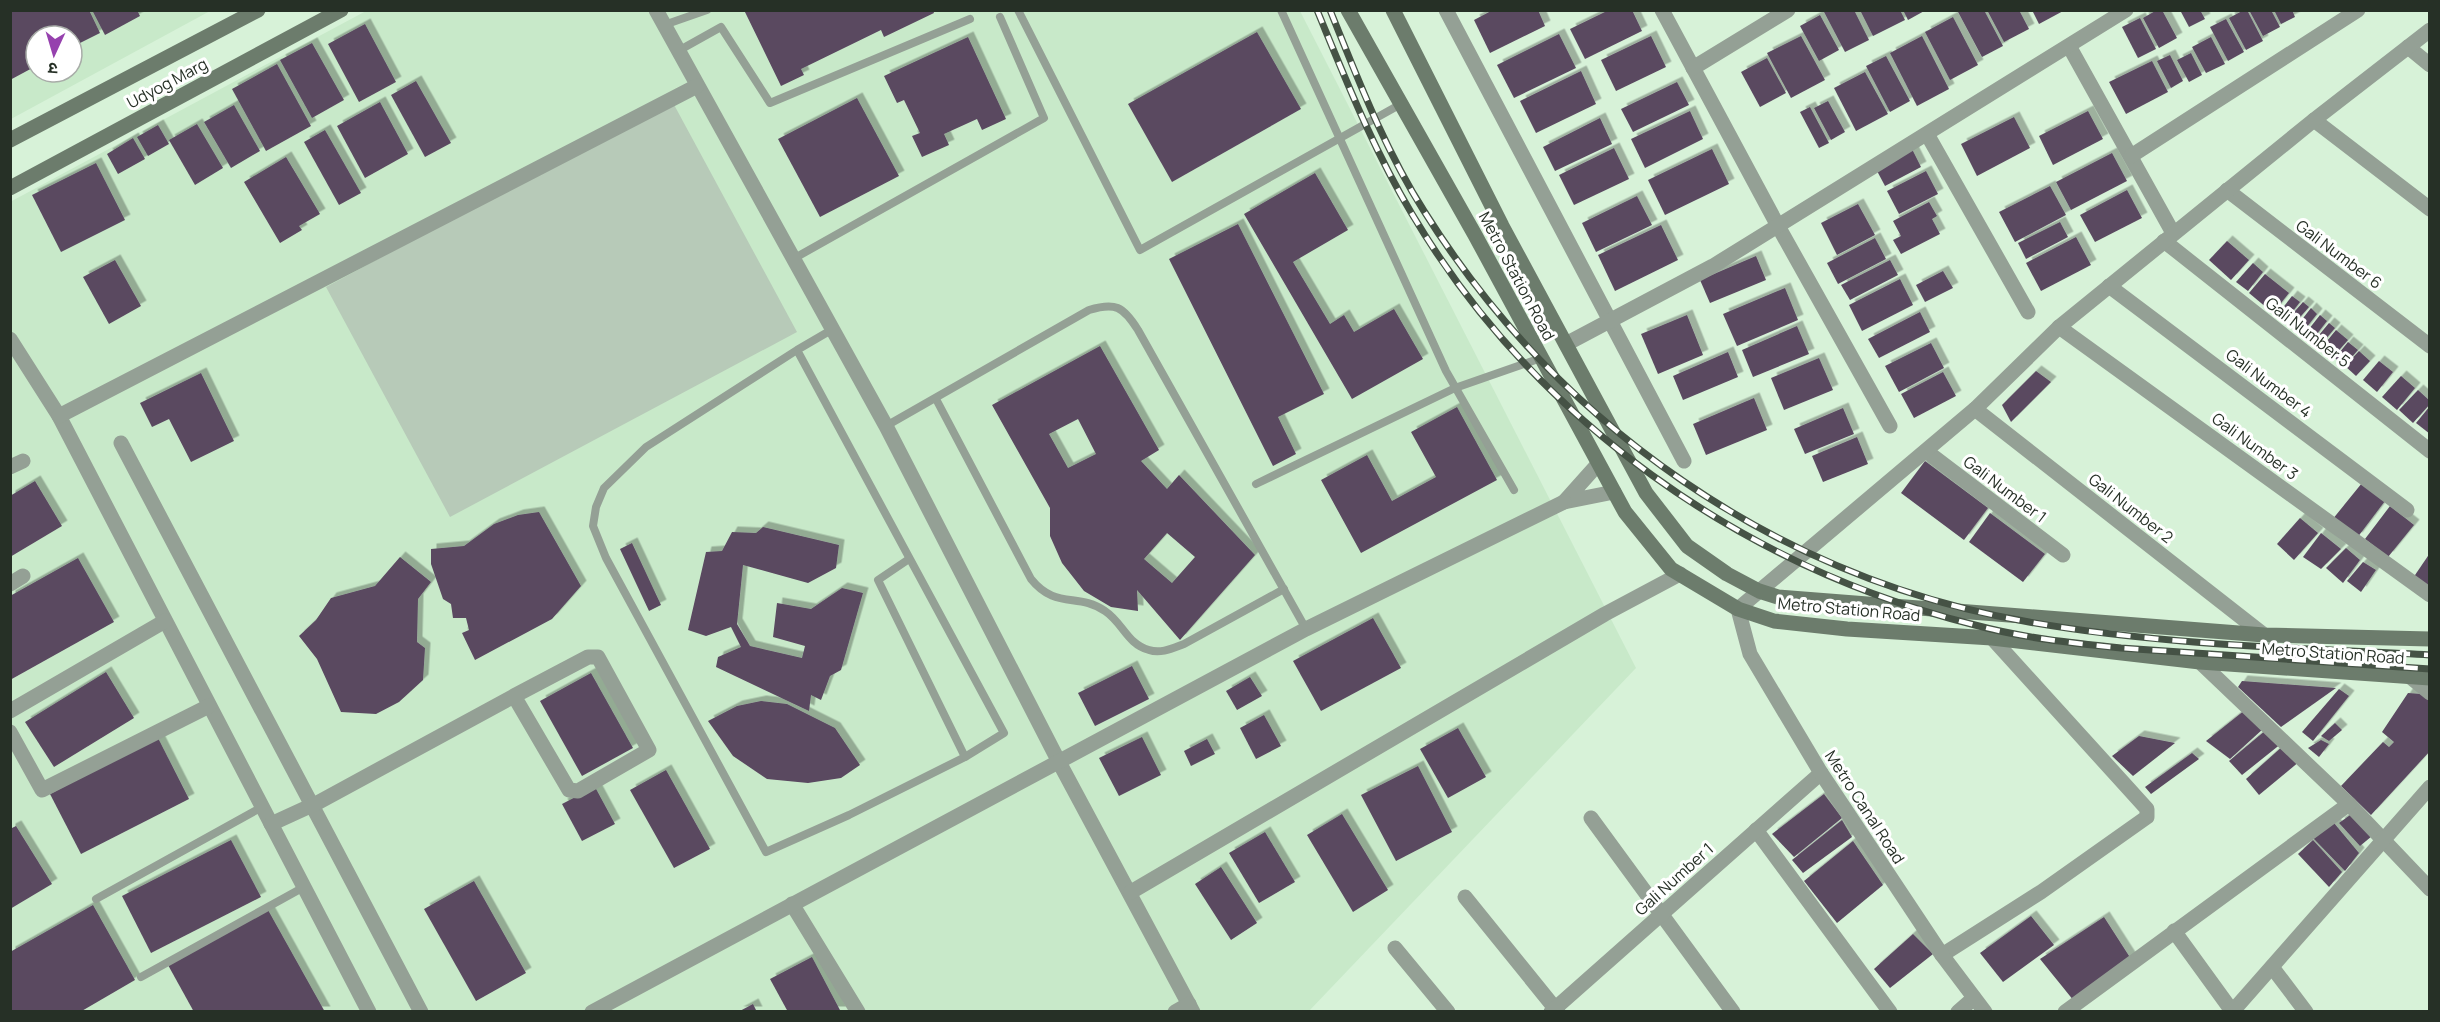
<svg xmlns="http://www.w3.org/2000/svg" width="2440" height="1022" viewBox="0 0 2440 1022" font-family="Manrope,'Noto Sans Devanagari',sans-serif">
<defs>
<filter id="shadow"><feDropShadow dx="5.5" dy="-5.5" stdDeviation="0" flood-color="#0004"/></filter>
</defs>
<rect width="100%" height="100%" fill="#d7f2d8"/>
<g fill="#c8e9c9" fill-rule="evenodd">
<path d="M11 11H210L11 119ZM36 36H72V72H36Z"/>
<path d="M366 11H1300L1636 668 1309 1011H11L10 202Z"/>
</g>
<path fill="#b7cab8" d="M672 101 797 332 450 517 326 287Z"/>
<g fill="#5a4860" fill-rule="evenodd" filter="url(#shadow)">
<path d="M10 10H89L100 33 72 47V36H36V66L10 80Z"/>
<path d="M92 10H137L140 16 105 35Z"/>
<path d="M744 10H933L934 13 884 37 881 30 801 69 804 75 781 86Z"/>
<path d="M1493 10H1538L1545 26 1490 53 1474 20Z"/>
<path d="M1609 10H1632L1642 31 1585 59 1570 29Z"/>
<path d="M1823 10H1854L1869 40 1845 52Z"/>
<path d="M1860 10H1900L1905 20 1873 36Z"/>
<path d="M1903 10H1926L1908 20Z"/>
<path d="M1957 10H1984L2003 46 1982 57Z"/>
<path d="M1987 10H2019L2029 29 2004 42Z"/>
<path d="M2032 10H2065L2039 24Z"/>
<path d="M2157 10H2162L2177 38 2159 48 2143 18Z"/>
<path d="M2180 10H2200L2205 19 2189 27Z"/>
<path d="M2244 10H2247L2263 41 2246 50 2229 18Z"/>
<path d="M2249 10H2271L2280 27 2263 36Z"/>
<path d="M2274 10H2292L2295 17 2281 24Z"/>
<path d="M1820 15 1839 50 1819 61 1800 26Z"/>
<path d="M1953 17 1978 65 1950 80 1925 32Z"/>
<path d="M2140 18 2156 49 2138 58 2122 27Z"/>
<path d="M2226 19 2244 52 2228 61 2210 27Z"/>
<path d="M365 24 396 82 359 102 328 44Z"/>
<path d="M1257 32 1301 109 1172 182 1128 104Z"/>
<path d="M1559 34 1576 68 1514 98 1497 65Z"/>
<path d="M1651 36 1666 67 1616 91 1601 60Z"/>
<path d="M1801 36 1825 80 1791 98 1767 53Z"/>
<path d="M1922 36 1949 89 1917 106 1890 53Z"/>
<path d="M968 37 1006 119 982 130 977 119 944 134 949 145 922 157 912 136 920 133 904 100 897 103 884 76Z"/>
<path d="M2211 37 2225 64 2206 73 2192 47Z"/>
<path d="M312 43 344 100 312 118 280 60Z"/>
<path d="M2191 53 2202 75 2189 82 2177 60Z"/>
<path d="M2170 55 2183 81 2171 88 2157 61Z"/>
<path d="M1886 56 1910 101 1890 112 1866 66Z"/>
<path d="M1767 58 1786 93 1760 107 1741 72Z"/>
<path d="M2152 61 2168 92 2126 114 2109 82Z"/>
<path d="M277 64 311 126 266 151 232 89Z"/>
<path d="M1581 71 1596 104 1536 133 1520 101Z"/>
<path d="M1865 72 1888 114 1856 131 1834 88Z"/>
<path d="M416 81 451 143 425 157 391 95Z"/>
<path d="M1677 82 1689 105 1633 132 1621 109Z"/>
<path d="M857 98 899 176 820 217 778 139Z"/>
<path d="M1828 101 1845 132 1831 140 1814 108Z"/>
<path d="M380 102 408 154 365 178 337 126Z"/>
<path d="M234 105 260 151 231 168 204 122Z"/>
<path d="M1810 107 1829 143 1819 148 1800 112Z"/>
<path d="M1690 111 1703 139 1645 168 1631 139Z"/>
<path d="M2088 111 2103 139 2053 165 2039 136Z"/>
<path d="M2014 117 2030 148 1977 176 1961 144Z"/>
<path d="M1600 118 1612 144 1555 171 1543 147Z"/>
<path d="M197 124 223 168 195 185 169 140Z"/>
<path d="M158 125 169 144 148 156 137 137Z"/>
<path d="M325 130 361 193 339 205 304 142Z"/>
<path d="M133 138 145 159 118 174 107 154Z"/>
<path d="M1614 148 1629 179 1574 205 1559 175Z"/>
<path d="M1712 149 1729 184 1665 215 1648 180Z"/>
<path d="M1912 149 1921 167 1885 186 1876 169Z"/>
<path d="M2112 153 2127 181 2071 210 2056 182Z"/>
<path d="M286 157 320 214 299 226 302 230 280 243 244 182Z"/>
<path d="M96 163 125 220 61 252 32 195Z"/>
<path d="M1926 171 1938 194 1899 214 1887 191Z"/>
<path d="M1315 173 1348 230 1293 262 1330 324 1344 315 1354 332 1394 309 1423 359 1352 399 1244 214Z"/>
<path d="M2050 186 2066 215 2015 242 1999 212Z"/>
<path d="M2127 190 2142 218 2095 242 2080 215Z"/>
<path d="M1637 196 1652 225 1596 252 1582 223Z"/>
<path d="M1929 202 1937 216 1932 219 1940 234 1901 254 1893 240 1901 236 1893 221Z"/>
<path d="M1858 204 1875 235 1837 255 1821 223Z"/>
<path d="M2060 222 2068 237 2026 259 2018 243Z"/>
<path d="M1238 224 1324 394 1278 417 1296 454 1273 466 1169 259Z"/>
<path d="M1661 225 1678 260 1615 291 1598 255Z"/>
<path d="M2076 237 2091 265 2041 291 2026 263Z"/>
<path d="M1875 238 1886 259 1838 284 1827 263Z"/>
<path d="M2227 241 2249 260 2231 280 2209 260Z"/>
<path d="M1756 256 1766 280 1710 303 1700 280Z"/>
<path d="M115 260 141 306 109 324 83 277Z"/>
<path d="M1890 260 1898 275 1850 300 1841 285Z"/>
<path d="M2253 263 2263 272 2248 291 2236 282Z"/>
<path d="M1943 271 1953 288 1925 302 1916 285Z"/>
<path d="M2265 274 2289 293 2273 313 2249 293Z"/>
<path d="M1900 279 1913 305 1862 331 1849 305Z"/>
<path d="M1785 288 1798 320 1737 346 1723 314Z"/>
<path d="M2292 296 2300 302 2286 320 2278 314Z"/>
<path d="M2303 302 2309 307 2294 324 2288 319Z"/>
<path d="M2311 308 2317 314 2303 332 2296 327Z"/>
<path d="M1920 312 1930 332 1879 358 1868 339Z"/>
<path d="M1687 315 1703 355 1658 374 1641 334Z"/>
<path d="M2320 315 2327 321 2313 339 2305 334Z"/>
<path d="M2329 323 2335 328 2320 346 2314 341Z"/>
<path d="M1797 326 1809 354 1753 377 1742 350Z"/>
<path d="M2336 330 2348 340 2333 357 2322 347Z"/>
<path d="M2348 342 2358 350 2344 366 2335 358Z"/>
<path d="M1931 343 1944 368 1899 392 1885 366Z"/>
<path d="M1100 346 1159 450 1141 461 1167 489 1179 475 1255 555 1180 640 1137 590 1138 611 1111 607 1084 591 1062 563 1050 536V508L992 405ZM1078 419 1096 454 1068 468 1049 434ZM1167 533 1195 557 1172 583 1144 559Z"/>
<path d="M2359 351 2370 361 2356 376 2345 366Z"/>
<path d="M1728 352 1738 377 1683 400 1673 376Z"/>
<path d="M1819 358 1833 390 1784 410 1771 378Z"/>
<path d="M2379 361 2393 372 2377 392 2363 380Z"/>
<path d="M2036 371 2051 382 2011 422 2002 405Z"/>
<path d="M1943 372 1956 396 1914 418 1901 394Z"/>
<path d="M201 373 234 441 191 462 169 419 152 427 140 403Z"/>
<path d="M2401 376 2415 388 2397 410 2382 397Z"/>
<path d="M2418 390 2430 401V404L2413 423 2399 410Z"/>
<path d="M1754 398 1767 430 1706 455 1693 424Z"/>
<path d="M2430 406V434L2416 423Z"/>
<path d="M1457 407 1497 480 1361 553 1321 480 1367 455 1392 501 1436 477 1411 432Z"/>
<path d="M1843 408 1854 434 1805 454 1794 429Z"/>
<path d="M1857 437 1868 464 1823 482 1812 456Z"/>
<path d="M1925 461 1988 508 1964 540 1901 493Z"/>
<path d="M35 481 62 526 10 557V496Z"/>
<path d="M2362 483 2385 501 2357 538 2332 520Z"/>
<path d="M2390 506 2414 525 2388 557 2365 539Z"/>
<path d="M539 512 581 586 552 619 475 660 462 633 469 630 466 618H453L451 604 443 599 431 564V549L464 546 494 524 518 515Z"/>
<path d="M1990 513 2045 554 2023 582 1969 542Z"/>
<path d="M2300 518 2318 533 2294 560 2277 544Z"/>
<path d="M763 527 839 545 836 568 808 583 743 565 737 624 750 646 802 658 805 646 773 637 777 603 811 609 842 588 863 593 841 670 830 676 821 700 811 695 809 711 716 667 718 657 741 647 731 627 706 636 688 630 706 552 722 551 732 532 756 533Z"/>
<path d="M2321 533 2341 549 2321 569 2303 557Z"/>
<path d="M632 543 661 605 649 611 620 549Z"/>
<path d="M2346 548 2360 560 2343 583 2326 568Z"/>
<path d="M2430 553V588L2413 578Z"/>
<path d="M400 557 431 582 418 599 417 642 425 648 423 680 399 702 376 714 341 712 317 659 299 636 316 620 331 598 375 586Z"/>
<path d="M78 558 114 622 10 680V596Z"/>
<path d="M2363 562 2376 570 2361 592 2347 581Z"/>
<path d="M1373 618 1401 668 1321 711 1293 661Z"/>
<path d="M1132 666 1149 699 1095 726 1078 693Z"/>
<path d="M106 672 134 718 54 767 25 722Z"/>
<path d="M591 673 633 748 582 776 540 701Z"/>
<path d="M1250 677 1262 696 1237 710 1226 691Z"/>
<path d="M2242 681 2336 688 2281 727 2238 687Z"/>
<path d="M2339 689 2349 696 2313 741 2302 732Z"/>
<path d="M2408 693 2421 694 2430 701V751L2371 815 2341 786 2383 742 2389 747 2394 742 2382 732Z"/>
<path d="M761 701 787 704 835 728 860 765 841 778 808 783 767 779 733 756 708 721 737 706Z"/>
<path d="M2245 710 2264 728 2230 759 2206 741Z"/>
<path d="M1264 715 1281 746 1256 759 1240 728Z"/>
<path d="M2335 723 2342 730 2329 741 2321 736Z"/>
<path d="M1458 728 1486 777 1448 798 1420 749Z"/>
<path d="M2266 730 2282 743 2242 775 2229 761Z"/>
<path d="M2139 736 2175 743 2133 776 2112 756Z"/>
<path d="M1142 737 1161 775 1119 796 1099 758Z"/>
<path d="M158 738 189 799 81 854 50 794Z"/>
<path d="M1207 739 1215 754 1191 766 1184 751Z"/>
<path d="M2321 740 2329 744 2319 757 2308 748Z"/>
<path d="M2284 745 2300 761 2259 795 2246 779Z"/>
<path d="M2192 753 2199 759 2151 794 2145 787Z"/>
<path d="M1418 766 1452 832 1396 861 1361 795Z"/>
<path d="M666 770 710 849 674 868 630 790Z"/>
<path d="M595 787 615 824 582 841 562 804Z"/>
<path d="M1824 794 1842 818 1794 857 1772 834Z"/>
<path d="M2353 813 2372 836 2360 846 2339 823Z"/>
<path d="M1342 814 1388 890 1353 912 1307 835Z"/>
<path d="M1842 820 1852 837 1803 873 1792 860Z"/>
<path d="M2334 823 2359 853 2345 871 2313 838Z"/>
<path d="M16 826 52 884 10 909V829Z"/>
<path d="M1265 832 1295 882 1259 903 1229 853Z"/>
<path d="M231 840 261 897 151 953 122 896Z"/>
<path d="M2313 840 2342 872 2329 887 2298 854Z"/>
<path d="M1853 841 1883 885 1837 923 1804 881Z"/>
<path d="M1221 867 1257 923 1231 940 1195 884Z"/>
<path d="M474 881 526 973 476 1001 424 909Z"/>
<path d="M93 905 135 980 80 1012H10V952Z"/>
<path d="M268 910 325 1012H194L168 965Z"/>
<path d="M2031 916 2054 945 2003 982 1980 953Z"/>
<path d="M2104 917 2131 959 2074 1001 2040 959Z"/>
<path d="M1913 934 1933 954 1890 988 1874 969Z"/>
<path d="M812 957 841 1012H788L770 979Z"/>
<path d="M753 1004 757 1012H738Z"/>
</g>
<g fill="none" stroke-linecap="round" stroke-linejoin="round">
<g stroke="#94a095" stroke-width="8">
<path d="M1018 10 1140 250 1401 104"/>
<path d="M1281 10 1446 371 1514 490"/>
<path d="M664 25 707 10"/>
<path d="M678 51 721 27 770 103 970 19"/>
<path d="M793 259 1044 118 1000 17"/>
<path d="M797 350 1004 733 965 757 849 815 766 852 606 558 593 526 596 507 604 488 646 447 797 350 833 329"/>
<path d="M936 399 1031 579C1056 610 1078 592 1105 611 1123 623 1127 644 1149 650 1161 654 1173 648 1184 644L1284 589"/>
<path d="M886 426 1089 310C1115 302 1123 306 1138 330L1306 629"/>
<path d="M1256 484 1455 388 1541 358"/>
<path d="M909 559 878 580 965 757"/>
<path d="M96 899 262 807"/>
<path d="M141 977 304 887"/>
</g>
<g stroke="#94a095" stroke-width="15">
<path d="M656 10 886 426 1059 762 1193 1012"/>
<path d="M1446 10 1684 461"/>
<path d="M1662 10 1778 226 1890 426"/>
<path d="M2069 46 2173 233"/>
<path d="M2408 47 2430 65"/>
<path d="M1693 68 1788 10"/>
<path d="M2314 120 2430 209"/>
<path d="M1927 134 2028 312"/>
<path d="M2131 156 2358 10"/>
<path d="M2227 190 2430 346"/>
<path d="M2164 241 2430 451"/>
<path d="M2109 286 2407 510"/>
<path d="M2059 327 2430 595"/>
<path d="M10 339 59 416 369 1012"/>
<path d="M1566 344 1713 266 2126 10"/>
<path d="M1975 409 2264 635"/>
<path d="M59 416 697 86"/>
<path d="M121 443 421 1012"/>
<path d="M1926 451 2063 555"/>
<path d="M1598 464 1564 502 1614 492"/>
<path d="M10 467 23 461"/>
<path d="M10 584 23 576"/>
<path d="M2200 662 2349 804 2430 889"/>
<path d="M2409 676 2430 693"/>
<path d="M10 711 165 621"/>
<path d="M10 732 42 790 209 706"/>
<path d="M1591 818 1733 1012"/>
<path d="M271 824 319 802 514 696 569 790 578 791 649 750 598 657H588L514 696"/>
<path d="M1756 830 1890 1012"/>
<path d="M1131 892 1605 614 1680 574"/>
<path d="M1465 897 1558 1012"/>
<path d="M792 904 858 1012"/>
<path d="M2174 931 2232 1011"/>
<path d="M1395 948 1448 1012"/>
<path d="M1942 955 2041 892 2147 817V809L1992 638"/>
<path d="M2272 967 2306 1012"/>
<path d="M592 1012 1306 629 1564 502"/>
<path d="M1175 1012 1189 1004"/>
<path d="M1551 1012 1821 773"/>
<path d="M1958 1012 1974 998"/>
<path d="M1985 1012 1942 955 1821 773 1750 654 1738 609 1975 409 2059 327 2314 120 2430 30"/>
<path d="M2065 1012 2349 804"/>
<path d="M2232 1012 2430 787"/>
</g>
<g stroke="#6c7c6c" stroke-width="15">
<path d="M1348 10 1475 235 1625 512 1671 569 1738 609 1774 621 1847 629 1992 638 2200 662 2430 678"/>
<path d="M1393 10 1502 226 1646 493 1687 546 1727 574 1759 591 1778 597 2264 635 2430 639"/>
<path d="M10 140 258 10"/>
<path d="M10 188 341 10"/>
</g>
<defs>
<g id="rail">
<path d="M1317 10C1346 80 1373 149 1412 214 1535 421 1742 567 1975 625 2023 638 2072 643 2121 648L2430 669"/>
<path d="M1330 10C1358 79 1384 148 1424 211 1559 426 1778 579 2029 622 2160 645 2298 648 2430 655"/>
</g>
</defs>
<use href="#rail" stroke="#455245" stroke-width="7"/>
<use href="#rail" stroke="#fff" stroke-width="4.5" stroke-dasharray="14" stroke-linecap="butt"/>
</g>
<g text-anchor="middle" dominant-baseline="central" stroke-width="6" stroke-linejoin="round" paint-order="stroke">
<g font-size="16" fill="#263026" stroke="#fff">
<text transform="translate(167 83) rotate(-28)">Udyog Marg</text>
<text transform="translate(2339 254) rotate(37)">Gali Number 6</text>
<text transform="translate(1517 276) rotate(62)">Metro Station Road</text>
<text transform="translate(2308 332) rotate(38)">Gali Number 5</text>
<text transform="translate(2269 383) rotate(37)">Gali Number 4</text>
<text transform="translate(2255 446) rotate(36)">Gali Number 3</text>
<text transform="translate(2005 489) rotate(37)">Gali Number 1</text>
<text transform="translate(2131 508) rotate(38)">Gali Number 2</text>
<text transform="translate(1849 609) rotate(5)">Metro Station Road</text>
<text transform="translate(2333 653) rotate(4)">Metro Station Road</text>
<text transform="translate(1865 807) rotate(57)">Metro Canal Road</text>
<text transform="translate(1674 879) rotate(-42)">Gali Number 1</text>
</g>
</g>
<rect width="2440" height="1022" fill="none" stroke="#263026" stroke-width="24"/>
<g transform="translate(54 54) rotate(184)"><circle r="28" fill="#ffffff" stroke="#a8aca8" stroke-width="1.5"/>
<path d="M0-4.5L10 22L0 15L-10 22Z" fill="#9641ae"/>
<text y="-9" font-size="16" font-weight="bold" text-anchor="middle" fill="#263026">उ</text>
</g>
</svg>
